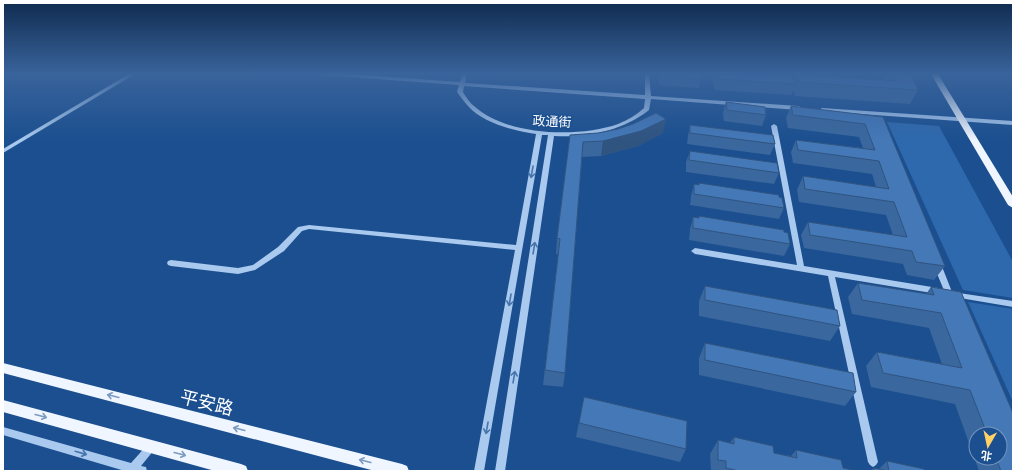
<svg xmlns="http://www.w3.org/2000/svg" width="1016" height="474" viewBox="0 0 1016 474" font-family="'Exo 2','Noto Sans SC',sans-serif">
<rect width="100%" height="100%" fill="#1b4f8f"/>
<g fill="#2e69ad">
<path d="M887 122 939 126 1013 262V298L963 290Z"/>
<path d="M968 302 1013 309V402Z"/>
</g>
<g fill="none" stroke-linecap="round" stroke-linejoin="round">
<g fill="#a9c9ee" fill-rule="evenodd">
<path d="M129 74H135L3 153V149Z"/>
<path d="M320 74H349L460 82 462 74H467L465 83 645 95V74H649L651 96 799 106 802 108 799 110 651 99 649 110C622 131 587 138 554 136L505 471H495L548 135H542L484 471H474L515 250 309 229 302 231 284 251 255 270 238 274 171 266 168 265 167 263 168 261 171 260 238 268 253 265 278 247 298 227 309 225 516 245 536 134C516 132 482 122 469 107 465 103 461 97 457 92L459 85 322 75ZM464 86 645 99 644 108C636 115 628 120 618 124 578 138 507 136 474 106 470 103 466 97 463 92Z"/>
<path d="M822 108 1013 121V125L820 111 819 110Z"/>
<path d="M774 124 777 126 804 266 938 288 941 289 942 291 941 293 938 294 835 277 878 462 876 465 873 467 870 465 868 462 828 276 695 254 691 251 695 248 797 265 771 126Z"/>
<path d="M937 261 940 262 941 264 952 292 1013 301V307L954 297V300L951 301 948 300 933 264 934 262Z"/>
<path d="M3 427 131 463 148 444 151 442 154 444 156 447 154 450 141 466 146 467 147 471H125L3 435Z"/>
</g>
<g fill="#f0f6ff" fill-rule="evenodd">
<path d="M931 74H938L1013 197V208L1008 205Z"/>
<path d="M3 363 402 464 407 466 409 471H375L3 373Z"/>
<path d="M3 400 241 464 246 466 248 471H215L3 412Z"/>
</g>
</g>
<g fill="#3a679d" fill-rule="evenodd">
<path d="M659 74H701V78L699 88 659 85 658 78Z"/>
<path d="M711 74H791L794 80 796 74 885 80 883 74H911L918 90 910 104 795 96 793 91 791 95 715 90Z"/>
<path d="M726 102 766 115 762 126 724 121 723 113Z"/>
<path d="M791 106 883 117 945 266 934 280 907 275 903 264 804 248 801 235 808 222 893 235 886 215 799 202 797 190 803 176 876 187 872 174 793 163 791 152 796 140 863 148 859 137 788 128 786 118Z"/>
<path d="M690 125 775 144 770 155 687 144 688 136Z"/>
<path d="M663 133 638 146 601 156 582 157 565 373 563 387 543 385 558 254H556L557 238 570 135Z"/>
<path d="M690 151 779 173 774 184 686 172V162Z"/>
<path d="M699 183 779 197 784 208 779 219 690 205 691 196 694 184 699 185Z"/>
<path d="M699 216 784 232 790 244 784 256 689 240 690 229 693 217 699 218Z"/>
<path d="M858 283 926 294 931 287 961 292 1013 413V471H979L955 404 871 387 866 366 877 352 942 364 929 328 852 314 848 297ZM976 434H1000V458H976Z"/>
<path d="M705 286 840 326 830 341 699 316V301Z"/>
<path d="M705 343 856 392 845 406 699 375V358Z"/>
<path d="M584 397 686 449 680 462 576 437Z"/>
<path d="M734 437 774 453 791 456 796 450 843 468 857 471H711L710 454 718 440 730 443Z"/>
<path d="M887 461 925 471H870L874 468 879 469Z"/>
</g>
<path fill="#305480" d="M666 119 663 133 638 146 601 156 603 141Z"/>
<g fill="#4478b7" stroke="#305480">
<path d="M661 74H701V78L661 75Z"/>
<path d="M716 74H791L796 84 718 79Z"/>
<path d="M796 74 897 81 894 74H911L918 90 800 82Z"/>
<path d="M726 102 765 107 766 115 727 110Z"/>
<path d="M791 106 883 117 945 266 916 262 912 251 810 235 808 222 907 237 894 202 805 189 803 176 889 189 879 161 798 150 796 140 875 150 865 124 793 115Z"/>
<path d="M656 113 666 119 641 131 603 141 583 142 565 373 545 370 560 239 557 238 570 135 598 133 618 129 633 124Z"/>
<path d="M690 125 773 135 775 144 690 133Z"/>
<path d="M690 151 777 163 779 173 689 160Z"/>
<path d="M699 183 779 195V197L782 198 784 208 694 194V184L699 185Z"/>
<path d="M699 216 784 230V232L788 233 790 244 693 228V217L699 218Z"/>
<path d="M858 283 934 295 931 287 961 292 1013 413V471H1001L996 458H1000V434H987L970 390 883 373 877 352 962 368 941 313 862 300Z"/>
<path d="M705 286 837 310 840 326 705 300Z"/>
<path d="M705 343 853 373 856 392 705 360Z"/>
<path d="M584 397 687 421 686 449 579 423Z"/>
<path d="M734 437 773 446 774 453 797 458 796 450 841 460 843 468 857 471H739L726 468V461L718 460V440L734 444Z"/>
<path d="M887 461 924 469 925 471H889Z"/>
<path d="M874 468 888 471H874Z"/>
</g>
<defs><path id="oneway-shaft" d="M-6 0H5M1.5-3L5.5 0L1.5 3" fill="none" stroke-width="1.6" stroke-linecap="round" stroke-linejoin="round"/></defs>
<g stroke="#4674ac">
<use href="#oneway-shaft" transform="translate(532 172) rotate(100)"/>
<use href="#oneway-shaft" transform="translate(534 248) rotate(-81)"/>
<use href="#oneway-shaft" transform="translate(510 300) rotate(100)"/>
<use href="#oneway-shaft" transform="translate(514 377) rotate(-81)"/>
<use href="#oneway-shaft" transform="translate(487 428) rotate(100)"/>
<use href="#oneway-shaft" transform="translate(81 453) rotate(16)"/>
</g>
<g stroke="#7b9ac1">
<use href="#oneway-shaft" transform="translate(113 396) rotate(-166)"/>
<use href="#oneway-shaft" transform="translate(41 416) rotate(15)"/>
<use href="#oneway-shaft" transform="translate(239 429) rotate(-166)"/>
<use href="#oneway-shaft" transform="translate(180 454) rotate(15)"/>
<use href="#oneway-shaft" transform="translate(365 461) rotate(-166)"/>
</g>
<linearGradient id="sky" x2="0" y2="1"><stop stop-color="#0f2b4f"/><stop offset="0.52" stop-color="#39639b"/><stop offset="1" stop-color="#39639b" stop-opacity="0"/></linearGradient>
<rect width="1016" height="141" fill="url(#sky)"/>
<g text-anchor="middle" dominant-baseline="central" stroke-width="3" stroke-linejoin="round" paint-order="stroke">
<g font-size="13" fill="#fff" stroke="#1b4f8f">
<text transform="translate(552 121) rotate(3)">政通街</text>
</g>
<g font-size="18" fill="#fff" stroke="#1b4f8f">
<text transform="translate(207 402) rotate(14)">平安路</text>
</g>
</g>
<rect width="1016" height="474" fill="none" stroke="#ffffff" stroke-width="8"/>
<g transform="translate(988 446) rotate(189)"><circle r="19" fill="#1b4f8f" stroke="#7695bc"/>
<path d="M0-3L7 15L0 10L-7 15Z" fill="#ffd166"/>
<text y="-6" font-size="11" font-weight="bold" text-anchor="middle" fill="#ffffff">北</text>
</g>
</svg>
